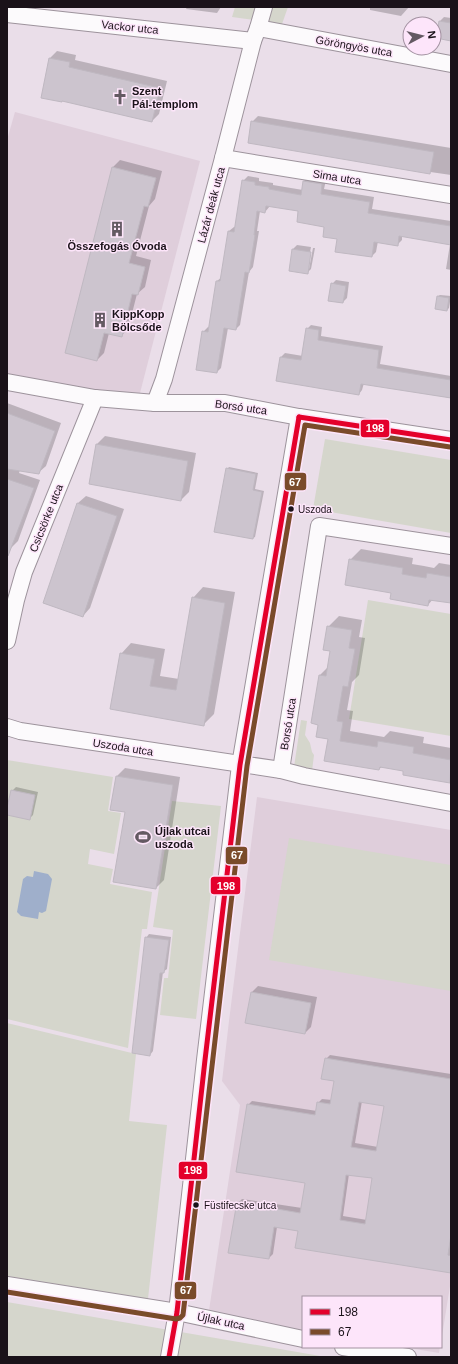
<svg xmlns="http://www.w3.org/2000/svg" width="458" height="1364" viewBox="0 0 458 1364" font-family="Arial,sans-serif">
<rect width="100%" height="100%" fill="#eadee9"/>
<g fill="#dfcedb">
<path d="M15 112 200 161 140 393 96 390 7 374V140Z"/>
<path d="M257 797 451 830V1235L448 1255 451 1256V1280L441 1342V1297H303V1331L208 1317 240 1105 222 1081 229 1021Z"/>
<path d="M403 1347H440L439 1353Z"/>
</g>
<g fill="#d5d6cc">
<path d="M235 7H288L282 24 232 17Z"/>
<path d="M325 439 451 460V533L313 509Z"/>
<path d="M368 600 451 614V736L349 719Z"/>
<path d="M301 720 307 721 305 735 310 743 312 752 314 755 312 771 294 767Z"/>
<path d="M7 760 113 777 108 811 121 813 114 854 90 849 88 864 113 869 110 884 152 892 147 929H142L128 1048 7 1019Z"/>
<path d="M172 801 221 806 196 1019 160 1015 164 978H168L173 930 153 927Z"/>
<path d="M289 838 451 865V991L269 960Z"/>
<path d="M7 1023 136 1054 129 1121 167 1125 148 1299 7 1276Z"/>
<path d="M7 1302 326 1357H7Z"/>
</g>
<path fill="#9fafcb" d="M34 871 48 874 52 879 46 911 42 913 39 912 38 919 21 916 17 912 23 879 27 876 33 877Z"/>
<g fill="#0003" fill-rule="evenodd">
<path d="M137 7H153L152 8Z"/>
<path d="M187 7H221L217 13 186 9Z"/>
<path d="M370 7H409L401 16 370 10Z"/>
<path d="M444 17 451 18V40L440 21Z"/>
<path d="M57 51 76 55 75 60 167 81 159 114 152 121 62 100 42 97 50 58Z"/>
<path d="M258 116 451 148V175L396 167 252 122Z"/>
<path d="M120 160 162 171 155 199 149 206 136 256 151 260 145 287 137 294 128 329 121 336 109 333 104 353 97 360 113 167Z"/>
<path d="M248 176 259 178V181L273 183V185L303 190 304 181 308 177 326 180 324 189 374 197 372 209 451 221V270L446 269 450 244 402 236V240L397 245 378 241 376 252 372 256 338 238 325 226 300 210 270 206 265 212 260 211 257 231H259L253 267 249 272 240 325 236 329 228 328 221 368 217 372 203 332 208 327 210 328 217 281 222 277 229 231 234 227H236L243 181Z"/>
<path d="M297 245 311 247 307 269H309L313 248H315L311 269 307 273 290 270 293 249Z"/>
<path d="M336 280 349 282 347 298 343 302 332 284Z"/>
<path d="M440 295 451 296 449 308 447 310 438 296Z"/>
<path d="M311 325 322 327 321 336 383 346 380 364 451 376V398L364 383 362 390 359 394 281 357 285 353 303 356 307 329Z"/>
<path d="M7 403 61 423 46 466 38 473 20 470 19 473 40 480 18 541 10 549 7 547Z"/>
<path d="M105 436 196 453 189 492 181 500 90 483 97 444Z"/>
<path d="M229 467 258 473 255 489 264 491 255 537 253 538 227 469Z"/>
<path d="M86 496 124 509 90 608 83 616 78 503Z"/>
<path d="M361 549 413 558 412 564 424 566 434 568 439 563 451 565V602L433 599 428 605 393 592 350 560Z"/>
<path d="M203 587 235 592 214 714 203 725 111 708 121 654 131 643 165 649 160 676 179 679 193 598Z"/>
<path d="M339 616 362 620 359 637 365 638 359 675 352 682 347 710 353 711 350 731 384 737 390 731 424 737 423 743 451 748V780L449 782 404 770 382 767 379 769 329 738 319 724 320 675 328 667 331 651 328 627Z"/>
<path d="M125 768 180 777 164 880 156 888 126 811 117 776Z"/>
<path d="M16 787 38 792 33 815 29 819 7 814 12 791Z"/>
<path d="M149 934 171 937 167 969 163 972 153 1051 150 1055 146 938Z"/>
<path d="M258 986 317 997 311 1027 305 1033 247 1022 252 992Z"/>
<path d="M330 1055 451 1074V1272L299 1230 277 1227 273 1254 269 1258 238 1203 242 1199 302 1208 306 1182 248 1105 252 1101 317 1111 318 1103 322 1099 332 1100 335 1081 326 1059ZM362 1101 385 1105 378 1147 355 1143ZM349 1174 373 1178 367 1220 343 1216Z"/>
</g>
<g fill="#ccc4ce" stroke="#bfb8c1" fill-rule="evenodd">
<path d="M439 21 451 23V41L436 38Z"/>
<path d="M49 58 70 62 69 67 160 88 152 122 62 101V102L41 98Z"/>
<path d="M251 121 434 152 430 174 248 143Z"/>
<path d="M112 167 156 178 148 207 144 206 129 263 145 267 138 295 132 294 122 337 104 333 97 361 65 353Z"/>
<path d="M242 180 255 182V185L269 187V189L301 195 303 181 322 184 321 194 370 202 368 213 451 226V245L399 236 398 246 374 242 372 257 335 252 337 239 323 237 324 227 297 222 298 211 266 206 265 213 257 211 254 235H255L249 273 245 272 236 330 224 328 217 373 196 370 202 331 208 332 216 281H220L228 231 234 232Z"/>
<path d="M292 249 311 252 308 274 289 271Z"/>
<path d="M331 283 346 286 343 303 328 301Z"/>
<path d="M437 296 449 298 447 311 435 309Z"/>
<path d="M306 328 319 330 318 340 379 350 377 368 451 380V398L361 384 359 395 276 381 280 357 301 360Z"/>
<path d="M7 413 55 431 39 474 7 469Z"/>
<path d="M96 444 188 461 181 501 89 484Z"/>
<path d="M226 468 256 474 253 490 262 492 253 539 214 532Z"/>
<path d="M7 479 34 488 8 556H7Z"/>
<path d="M77 503 117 516 83 617 43 603Z"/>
<path d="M349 559 403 568 402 574 413 576 426 578 427 573 451 577V603L429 600 428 606 390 599 391 593 345 585Z"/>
<path d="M192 597 225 603 204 726 110 709 120 653 155 659 150 686 176 690Z"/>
<path d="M327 626 352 630 349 648 355 649 348 687 343 686 337 721 343 722 340 741 377 747 378 741 414 747 413 753 451 760 450 783 403 775V771L380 767 379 770 324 761 328 739 316 737 318 725 311 723 319 675 326 676 330 651 323 650Z"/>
<path d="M116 776 173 785 156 889 113 882 125 812 110 810Z"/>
<path d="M11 790 35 795 30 820 7 815V808Z"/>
<path d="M145 937 169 940 164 973H160L150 1056 132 1053Z"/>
<path d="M251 992 311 1003 305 1034 245 1023Z"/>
<path d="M325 1058 451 1079V1235L448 1255 451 1256V1273L295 1248 298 1231 274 1227 269 1259 228 1253 237 1202 300 1213 305 1183 236 1172 247 1104 315 1115 317 1102 330 1104 334 1081 321 1079ZM359 1102 384 1106 376 1151 351 1147ZM346 1175 372 1178 365 1224 340 1220Z"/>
</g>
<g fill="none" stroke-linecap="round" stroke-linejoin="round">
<defs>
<g id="minor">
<path d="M7 14 253 41"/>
<path d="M258 28 451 64"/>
<path d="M223 158 451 195"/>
<path d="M7 382 95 398 155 403H225L299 417 451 440"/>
<path d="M155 403 164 379 223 158 253 41 258 28 264 7"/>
<path d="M7 641 16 600 24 572 95 398"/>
<path d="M7 727 20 731 281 770 304 776 451 803"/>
<path d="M281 770 319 526 451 546"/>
<path d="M7 1285 177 1312 303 1339"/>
<path d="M343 1347 408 1357"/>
<path d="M169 1357 177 1312 205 1060 240 765 299 417"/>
</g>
</defs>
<use href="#minor" stroke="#9d939c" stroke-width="18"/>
<use href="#minor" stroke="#fcfafc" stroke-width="16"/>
<defs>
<g id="bus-1">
<path d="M299 417 451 440"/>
<path d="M169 1357 177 1312 205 1060 240 765 299 417"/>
</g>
<path id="bus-2" d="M7 1292 176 1319 180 1318 183 1315 247 766 305 425 450 447"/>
</defs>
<use href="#bus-1" stroke="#fde5fa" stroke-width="8"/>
<use href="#bus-2" stroke="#fde5fa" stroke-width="8"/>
<use href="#bus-1" stroke="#e4002b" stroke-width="5"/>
<use href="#bus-2" stroke="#7a4b2a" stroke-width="5"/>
</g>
<defs>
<symbol id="church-bare" viewBox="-9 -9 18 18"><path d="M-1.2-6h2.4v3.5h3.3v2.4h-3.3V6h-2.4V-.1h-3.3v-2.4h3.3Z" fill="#635962" stroke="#fde5fa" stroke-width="2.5" paint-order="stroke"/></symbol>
<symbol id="building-bare" viewBox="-9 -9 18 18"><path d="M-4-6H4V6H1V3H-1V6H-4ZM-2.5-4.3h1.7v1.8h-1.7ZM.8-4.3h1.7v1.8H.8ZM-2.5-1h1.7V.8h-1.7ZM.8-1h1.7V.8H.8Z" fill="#635962" stroke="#fde5fa" stroke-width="2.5" paint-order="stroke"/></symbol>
<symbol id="stadium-bare" viewBox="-9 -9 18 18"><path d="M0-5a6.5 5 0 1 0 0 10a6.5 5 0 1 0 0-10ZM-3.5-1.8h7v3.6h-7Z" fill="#635962" stroke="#fde5fa" stroke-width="2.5" paint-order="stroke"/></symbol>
</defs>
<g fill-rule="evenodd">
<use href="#church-bare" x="109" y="86" width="22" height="22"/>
<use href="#building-bare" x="106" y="218" width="22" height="22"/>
<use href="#building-bare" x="89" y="309" width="22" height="22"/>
<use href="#stadium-bare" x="132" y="826" width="22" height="22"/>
</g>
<g fill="#1a1219" stroke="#fde5fa" stroke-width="1.5">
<circle cx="291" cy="509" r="3.5"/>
<circle cx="196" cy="1205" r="3.5"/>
</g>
<g text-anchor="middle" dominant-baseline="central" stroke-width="3" stroke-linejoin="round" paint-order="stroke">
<g font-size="10" fill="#1a1219" stroke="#fde5fa" text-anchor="start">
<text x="298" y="509">Uszoda</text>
<text x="204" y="1205">Füstifecske utca</text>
</g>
<g font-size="11" fill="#1a1219" stroke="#fde5fa">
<text transform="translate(130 27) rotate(6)">Vackor utca</text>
<text transform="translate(354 46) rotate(10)">Göröngyös utca</text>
<text transform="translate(337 177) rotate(9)">Sima utca</text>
<text transform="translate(211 205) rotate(-75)">Lázár deák utca</text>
<text transform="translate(241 407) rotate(8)">Borsó utca</text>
<text transform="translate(46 518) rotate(-68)">Csicsörke utca</text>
<text transform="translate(288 724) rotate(-81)">Borsó utca</text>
<text transform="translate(123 747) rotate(9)">Uszoda utca</text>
<text transform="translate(221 1321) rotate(12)">Újlak utca</text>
</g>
<g font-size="11" font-weight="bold" fill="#1a1219" stroke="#fde5fa" text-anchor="start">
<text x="132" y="91">Szent<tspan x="132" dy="13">Pál-templom</tspan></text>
<text x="117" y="246" text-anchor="middle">Összefogás Óvoda</text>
<text x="112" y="314">KippKopp<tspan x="112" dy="13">Bölcsőde</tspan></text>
<text x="155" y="831">Újlak utcai<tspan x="155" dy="13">uszoda</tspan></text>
</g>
</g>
<g stroke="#fde5fa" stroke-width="1.5">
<rect x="360" y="419" width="30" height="19" rx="4" fill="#e4002b"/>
<rect x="284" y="472" width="23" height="19" rx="4" fill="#7a4b2a"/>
<rect x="225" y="846" width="23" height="19" rx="4" fill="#7a4b2a"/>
<rect x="210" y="876" width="31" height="19" rx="4" fill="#e4002b"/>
<rect x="178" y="1161" width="30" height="19" rx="4" fill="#e4002b"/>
<rect x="174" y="1281" width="23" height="19" rx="4" fill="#7a4b2a"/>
</g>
<g font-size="11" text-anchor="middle" font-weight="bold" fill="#fff">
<text x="375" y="432">198</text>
<text x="295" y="486">67</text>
<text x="237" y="859">67</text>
<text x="226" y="890">198</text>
<text x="193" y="1174">198</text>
<text x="186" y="1294">67</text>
</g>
<rect width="458" height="1364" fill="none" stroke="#1a1219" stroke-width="16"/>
<rect x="302" y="1296" width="140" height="52" fill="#fde5fa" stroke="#a291a0"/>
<rect x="310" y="1309" width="20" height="6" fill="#e4002b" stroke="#a291a0"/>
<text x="338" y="1316" font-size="12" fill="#1a1219">198</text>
<rect x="310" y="1329" width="20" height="6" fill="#7a4b2a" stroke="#a291a0"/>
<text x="338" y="1336" font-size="12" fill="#1a1219">67</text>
<g transform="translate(422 36) rotate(83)"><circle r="19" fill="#fde5fa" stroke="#a291a0"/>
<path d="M0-3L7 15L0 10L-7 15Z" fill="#635962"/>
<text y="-6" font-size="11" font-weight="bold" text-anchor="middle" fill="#1a1219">N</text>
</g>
</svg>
